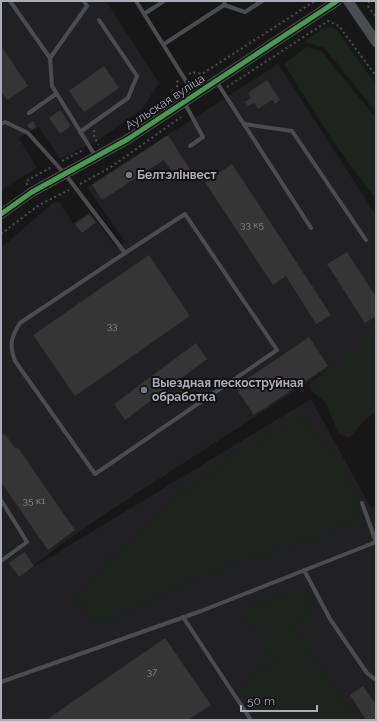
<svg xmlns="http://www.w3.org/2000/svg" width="377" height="721" viewBox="0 0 377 721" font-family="Raleway,sans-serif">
<rect width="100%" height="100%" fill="#171717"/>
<g fill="#212123">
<path d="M1 1H106L159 83 142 109 101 138 60 159 39 127 19 138 37 168 1 190Z"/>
<path d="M278 64 376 215V336L304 385 105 514 60 545 27 571 311 399 371 508 376 506V720H1V248L54 202H59L73 223 90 212 117 248 125 242 87 187Z"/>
</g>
<g fill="#1d241e">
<path d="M330 27 337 30 376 85V112L325 48 304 42 323 28Z"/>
<path d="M307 47 321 51 376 118V198C341 157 313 109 284 64Z"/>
<path d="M376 330V411L366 419 349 438 338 433 326 403 311 390 309 384Z"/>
<path d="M303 419 341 461 355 493 360 516 325 535 269 552 181 585 120 616 94 622 74 597C142 524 211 460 303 419Z"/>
<path d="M290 592H298L306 596 312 612 294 627 342 700H346L359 720H258L239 690 243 681 275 661 245 617 248 608Z"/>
</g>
<g fill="#353536">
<path d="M1 46 28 86 7 100 1 91Z"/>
<path d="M104 66 119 88 84 112 69 91Z"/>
<path d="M267 80 280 100 275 104 272 100 258 109 254 103 248 106 245 102 251 98 248 93Z"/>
<path d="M60 110 71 126 60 134 49 118Z"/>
<path d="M33 121 36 127 31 130 27 125Z"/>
<path d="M168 135 192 173 179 182 164 160 102 200 92 185Z"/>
<path d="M232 164 331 315 316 324 286 276 273 285 205 182Z"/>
<path d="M89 214 96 222 82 233 75 224Z"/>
<path d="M347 252 376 297V316L365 323 327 264Z"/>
<path d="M149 255 190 316 75 396 33 335Z"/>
<path d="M309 337 328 366 254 415 235 387Z"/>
<path d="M196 343 207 359 125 420 114 404Z"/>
<path d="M4 433 16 449 18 448 75 530 48 550 1 482V436Z"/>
<path d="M25 552 34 566 19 577 9 563Z"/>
<path d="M165 638 211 705 188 720H46Z"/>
<path d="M363 686 376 705V718L373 720H366L350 695Z"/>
</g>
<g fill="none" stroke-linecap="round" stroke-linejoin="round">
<g stroke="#4d4e52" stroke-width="2" stroke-dasharray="2 3" stroke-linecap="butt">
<path d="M369 1 368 6 376 17"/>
<path d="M189 74 192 72 202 74 315 1"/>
<path d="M227 87 328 21 339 26 376 76"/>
<path d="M174 96 177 93V82L179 80"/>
<path d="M94 130V136L98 145"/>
<path d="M62 161 83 150"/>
<path d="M80 184 111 167 181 117"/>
<path d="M27 185 26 181 50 168"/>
<path d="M1 234 39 205 69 190"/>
</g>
<g stroke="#4b4c50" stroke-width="4">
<path d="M10 1 50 58 52 86 96 157"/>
<path d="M136 1 194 94"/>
<path d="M224 5 245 12 262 1"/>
<path d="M144 14 164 1"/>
<path d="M164 44 224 5 225 1"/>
<path d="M50 58 87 6 84 1"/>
<path d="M216 81 311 228"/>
<path d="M184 102 203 137 190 146"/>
<path d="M29 113 56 94"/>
<path d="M1 124 5 122 28 133 65 174 125 253 20 323C11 337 9 345 15 361L95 474 277 350 185 214 125 253"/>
<path d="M244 124 292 131 366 240"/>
<path d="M80 132 128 98 137 76 99 20"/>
<path d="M1 500 27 542 1 561"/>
<path d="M362 503 376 542"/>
<path d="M304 570 330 619 367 673 376 680"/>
<path d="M183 617 251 720"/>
<path d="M1 682 201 611 376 542"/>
</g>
<g stroke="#4b4c50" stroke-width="10">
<path d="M348 1 376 42"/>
<path d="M1 214 32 192 128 139 337 1"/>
</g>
<defs>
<path id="cycleway" d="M1 214 32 192 128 139 337 1"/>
</defs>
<use href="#cycleway" stroke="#111113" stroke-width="8"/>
<use href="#cycleway" stroke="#469c4c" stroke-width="5"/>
</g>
<g fill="#757880" stroke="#111113" stroke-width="1.5">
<circle cx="129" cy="175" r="4"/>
<circle cx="144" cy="390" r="4"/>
</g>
<g text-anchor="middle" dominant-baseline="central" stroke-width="4" stroke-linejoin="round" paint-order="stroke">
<g font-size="10" fill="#8b8f98">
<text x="252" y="224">33 к5</text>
<text x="112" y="325">33</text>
<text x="34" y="500">35 к1</text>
<text x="152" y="671">37</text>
</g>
<g font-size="12" fill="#a8adb8" stroke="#111113">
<text transform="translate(165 102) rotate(-33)">Аульская вуліца</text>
</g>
<g font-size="12" font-weight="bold" fill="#a8adb8" stroke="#111113" text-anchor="start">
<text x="137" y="175">Белтэлінвест</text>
<text x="152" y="383">Выездная пескоструйная<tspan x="152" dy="14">обработка</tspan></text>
</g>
</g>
<rect width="377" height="721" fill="none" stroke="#a8adb8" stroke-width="4"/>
<path d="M241 705v6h76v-6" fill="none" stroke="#a8adb8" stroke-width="2"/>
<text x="247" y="705" font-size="12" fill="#a8adb8" stroke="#111113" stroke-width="3" paint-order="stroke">50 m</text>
</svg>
